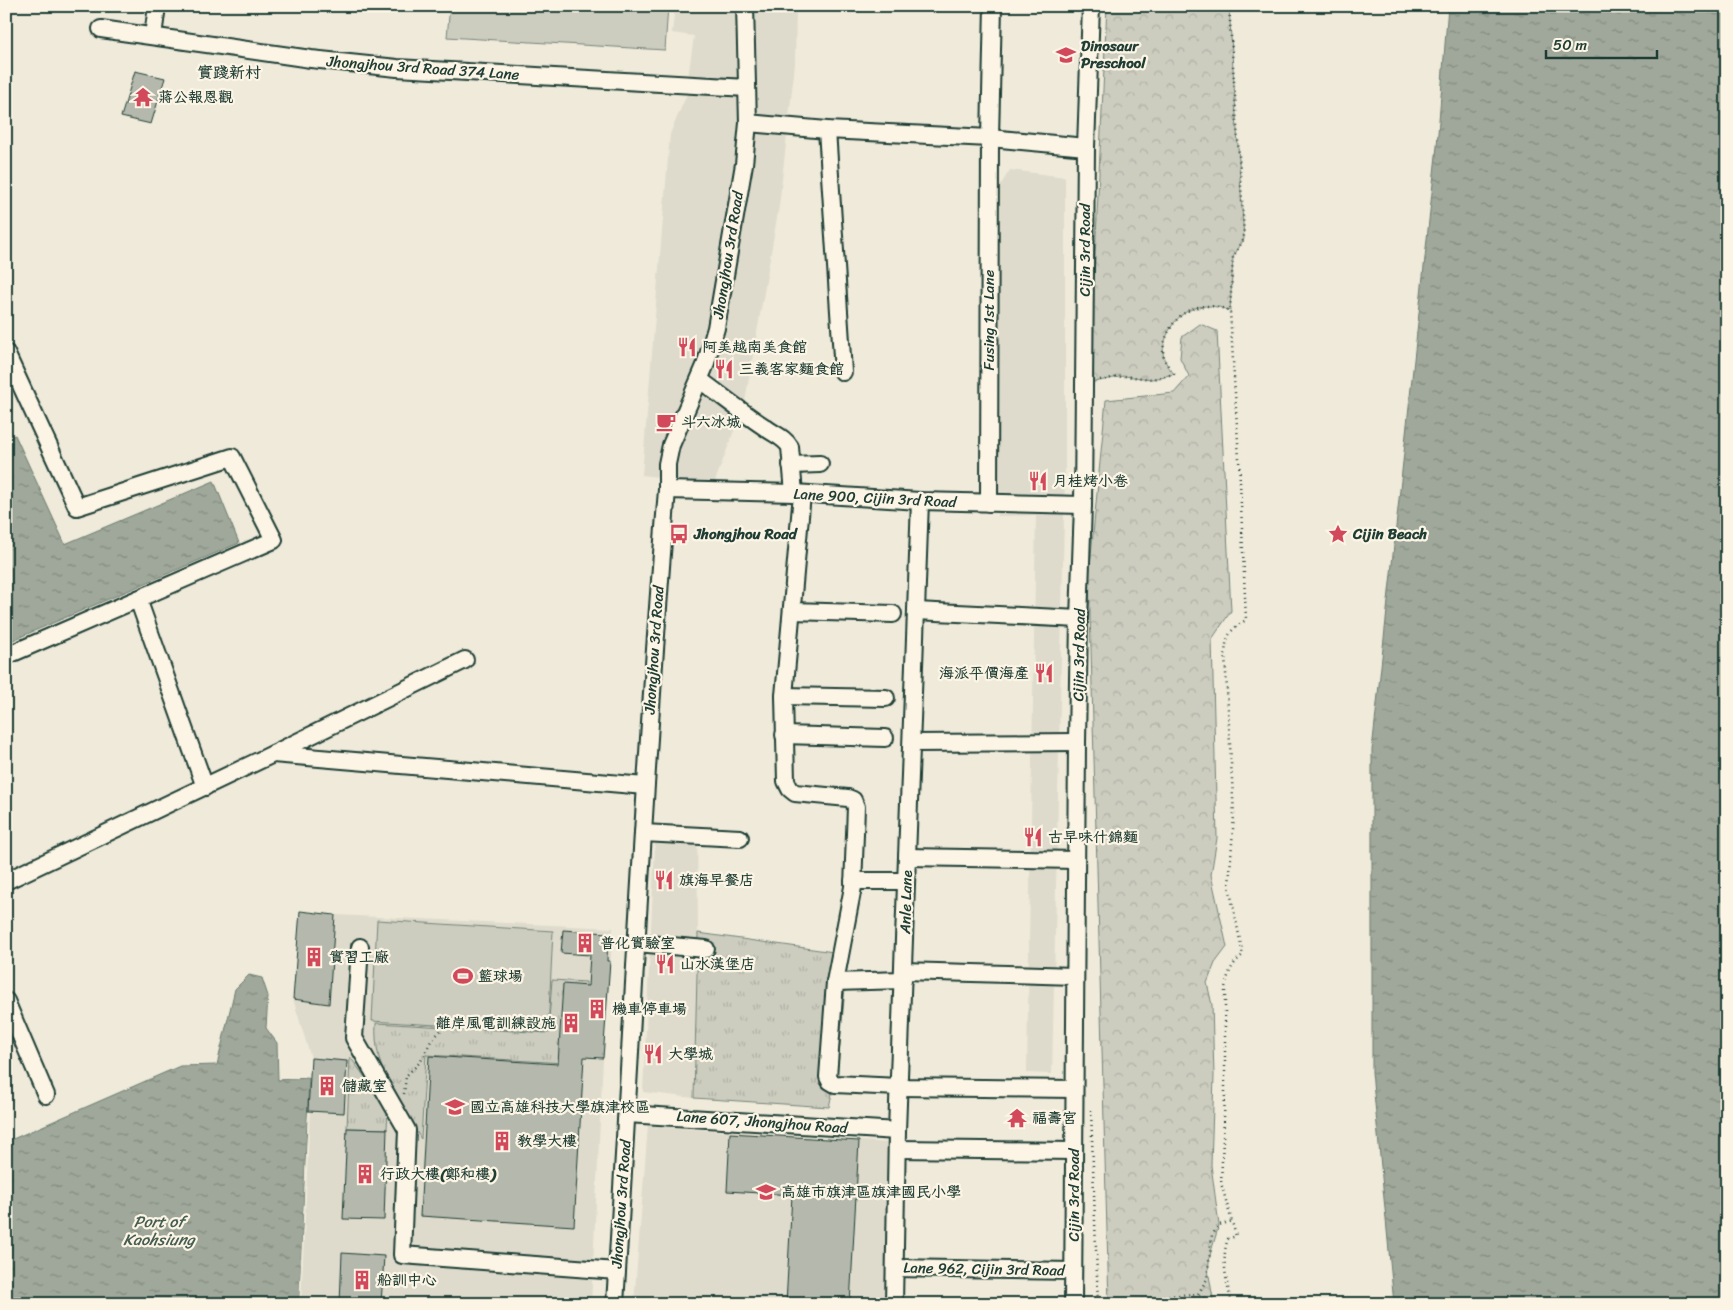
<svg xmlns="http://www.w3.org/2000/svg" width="1733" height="1310" viewBox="0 0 1733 1310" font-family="Sriracha,'LXGW WenKai TC',sans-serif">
<defs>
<pattern id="grass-tufts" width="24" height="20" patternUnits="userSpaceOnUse" patternTransform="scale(1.25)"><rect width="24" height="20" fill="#cccdbf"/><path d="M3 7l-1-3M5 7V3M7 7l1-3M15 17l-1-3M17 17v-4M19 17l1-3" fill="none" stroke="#afb1a5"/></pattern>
<pattern id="forest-crowns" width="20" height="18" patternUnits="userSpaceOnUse" patternTransform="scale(1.25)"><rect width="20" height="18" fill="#cccdbf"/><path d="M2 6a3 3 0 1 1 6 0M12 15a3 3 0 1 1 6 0" fill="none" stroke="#afb1a5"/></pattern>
<pattern id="water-ripples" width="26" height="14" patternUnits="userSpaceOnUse" patternTransform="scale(1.25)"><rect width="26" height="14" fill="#9fa89a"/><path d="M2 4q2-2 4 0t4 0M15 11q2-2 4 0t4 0" fill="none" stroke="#818a7e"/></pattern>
</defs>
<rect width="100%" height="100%" fill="#efeada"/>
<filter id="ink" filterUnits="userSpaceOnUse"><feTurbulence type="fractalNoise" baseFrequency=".02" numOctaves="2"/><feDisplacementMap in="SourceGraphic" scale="10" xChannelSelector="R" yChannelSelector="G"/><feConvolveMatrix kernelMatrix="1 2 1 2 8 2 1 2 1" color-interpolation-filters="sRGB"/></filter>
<g filter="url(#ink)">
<g fill="#dedbcc">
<path d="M675 6H796L795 63 779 206 745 401 714 484 642 475 670 134 687 94 688 78 694 36 672 33Z"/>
<path d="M1010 170 1065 177V468L1052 1074 1027 1073 1036 515 997 516 1000 186Z"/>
<path d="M656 826 697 827 698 933 694 1098 643 1092Z"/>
<path d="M300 911 335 915 613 928 603 1058 591 1304H299L311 1058 293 999Z"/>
<path d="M648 1126 889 1143 886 1304H634Z"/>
</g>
<g fill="url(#grass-tufts)" stroke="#76857a">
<path d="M698 933 848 954 838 1067 829 1107 694 1098Z"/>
<path d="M552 980 586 982 582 1064 426 1055 421 1139C398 1101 373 1070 376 1023L548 1033Z"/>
<path d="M350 1057 388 1108 387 1129 347 1128Z"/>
</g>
<g fill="url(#forest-crowns)" stroke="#76857a">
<path d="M1107 6H1229L1244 239 1233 257 1230 311C1201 298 1174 311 1165 341 1163 347 1162 355 1165 361 1167 365 1171 370 1174 374L1152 379 1124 376 1089 383Z"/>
<path d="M1200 324 1217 331 1231 611 1212 639 1217 838 1211 875 1227 947 1215 963 1207 983 1212 1005 1214 1076 1211 1165 1219 1225 1210 1255 1208 1270 1214 1304H1109L1089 576 1106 400 1174 393 1189 376 1180 358 1182 337Z"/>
</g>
<g fill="#cccdbf" stroke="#76857a">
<path d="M450 6H668L665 50 447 37Z"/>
<path d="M377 920 553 931 548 1032 372 1021Z"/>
</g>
<g fill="url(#water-ripples)" stroke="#6c7d71">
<path d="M1448 6H1727V1304H1394L1372 1072V750L1437 146Z"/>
<path d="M15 435 65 544 214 481 239 543 6 643V439Z"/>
<path d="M249 975 262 978 268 996 266 1028 277 1043 278 1080 309 1078 299 1304H6V1142L180 1066 217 1065 235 989Z"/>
</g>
<path fill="#efeada" d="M308 1111H310L301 1304H299Z"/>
<g fill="#b5b9ad" stroke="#1f3d34">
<path d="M135 71 165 78 151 124 121 117Z"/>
<path d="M300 911 335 915 329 1004 293 999Z"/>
<path d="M563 930 608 933 607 961H610L603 1058 584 1057 574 1226 420 1216 429 1056 558 1064 563 984 588 986 590 955 561 953Z"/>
<path d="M311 1058 347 1061 344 1113 308 1111Z"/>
<path d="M347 1128 387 1129 384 1220 343 1219Z"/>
<path d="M730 1133 859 1141 850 1304H786L792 1195 727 1191Z"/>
<path d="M342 1253 384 1256 381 1304H340Z"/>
</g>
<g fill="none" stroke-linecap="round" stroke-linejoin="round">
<defs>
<g id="minor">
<path d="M101 29 311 59 397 68 747 88"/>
<path d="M153 36 157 6"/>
<path d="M748 123 827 130 990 138 1086 147"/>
<path d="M827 130 843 372"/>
<path d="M6 353 77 507 232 457 274 540 6 656"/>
<path d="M700 380C722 396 743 413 766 428 775 435 784 437 790 447L794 493"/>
<path d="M791 465 820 464"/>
<path d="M667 490 794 493 920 501 1083 505"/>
<path d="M802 494 784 696 786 781 790 789 795 793 848 798 853 800 856 807 853 887 835 982 828 1077 830 1081 835 1084 899 1087 1074 1089"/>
<path d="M989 503 990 138 993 6"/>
<path d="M138 599 205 787"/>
<path d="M792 611 893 614"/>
<path d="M916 611 1079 619"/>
<path d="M784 696 886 698"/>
<path d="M784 735 885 738"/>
<path d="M912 743 1077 742"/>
<path d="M273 754 465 660"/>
<path d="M643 833 740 838"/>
<path d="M907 857 1076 860"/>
<path d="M6 881 273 754 645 786"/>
<path d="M853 881H906"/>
<path d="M636 943 706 949"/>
<path d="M360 947 354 1038 407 1130 402 1255 617 1271"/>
<path d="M903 971 1075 976"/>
<path d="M835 982 903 980"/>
<path d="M6 1001 46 1095"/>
<path d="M627 1114 897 1131"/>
<path d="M897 1149 1074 1151"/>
<path d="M895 1268 1073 1271"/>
<path d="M615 1304C632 1032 645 761 667 490V464L671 445 705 366 716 328 744 164 748 123 745 6"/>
<path d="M894 1304 897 1131 920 501"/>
<path d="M1073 1304 1077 742 1079 619 1083 505 1086 147 1091 6"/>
</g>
</defs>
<use href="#minor" stroke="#1f3d34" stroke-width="20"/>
<g stroke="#1f3d34" stroke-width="2.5" stroke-dasharray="1 4" stroke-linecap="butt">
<path d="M1229 6 1243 215 1244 239 1233 257 1230 311 1239 459 1246 620C1229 630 1226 636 1225 655L1234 815 1229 886 1243 955C1231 964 1228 974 1225 988V1095L1221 1183 1236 1236 1228 1239C1221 1255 1226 1287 1233 1304"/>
<path d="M1100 380 1124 376 1152 379 1174 374C1171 370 1167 365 1165 361 1162 355 1163 347 1165 341 1174 311 1201 298 1230 311"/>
<path d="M404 1094 406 1076 421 1061 431 1041 444 1027"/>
<path d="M1091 1110 1098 1304"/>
<path d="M1199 1295 1215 1304"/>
<path d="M1154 1300 1164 1296 1198 1294 1207 1279 1212 1235 1219 1225 1233 1221"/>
</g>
<use href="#minor" stroke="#fcf5e5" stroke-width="16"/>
</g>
</g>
<defs>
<symbol id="school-bare" viewBox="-9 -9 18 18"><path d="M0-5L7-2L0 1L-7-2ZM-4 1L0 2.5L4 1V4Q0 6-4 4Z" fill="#d1495b" stroke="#fcf5e5" stroke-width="2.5" paint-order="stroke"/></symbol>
<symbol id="temple-bare" viewBox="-9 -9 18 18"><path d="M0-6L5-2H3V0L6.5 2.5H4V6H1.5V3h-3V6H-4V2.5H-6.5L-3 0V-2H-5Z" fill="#d1495b" stroke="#fcf5e5" stroke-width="2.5" paint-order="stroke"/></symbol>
<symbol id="restaurant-bare" viewBox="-9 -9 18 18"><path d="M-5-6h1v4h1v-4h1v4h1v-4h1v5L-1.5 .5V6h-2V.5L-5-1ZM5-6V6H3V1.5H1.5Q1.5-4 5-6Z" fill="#d1495b" stroke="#fcf5e5" stroke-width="2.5" paint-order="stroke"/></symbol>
<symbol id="cafe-bare" viewBox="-9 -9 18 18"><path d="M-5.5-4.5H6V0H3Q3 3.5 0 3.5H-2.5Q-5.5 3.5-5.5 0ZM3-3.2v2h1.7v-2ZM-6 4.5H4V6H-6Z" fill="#d1495b" stroke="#fcf5e5" stroke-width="2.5" paint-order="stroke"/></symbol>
<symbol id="bus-bare" viewBox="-9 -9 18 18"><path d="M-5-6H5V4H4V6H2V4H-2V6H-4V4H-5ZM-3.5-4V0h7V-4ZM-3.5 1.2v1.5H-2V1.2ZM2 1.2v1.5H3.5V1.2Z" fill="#d1495b" stroke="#fcf5e5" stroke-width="2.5" paint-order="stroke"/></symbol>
<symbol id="sight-bare" viewBox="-9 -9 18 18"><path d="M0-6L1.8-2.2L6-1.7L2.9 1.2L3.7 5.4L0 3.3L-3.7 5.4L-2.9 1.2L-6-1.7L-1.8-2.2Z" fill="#d1495b" stroke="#fcf5e5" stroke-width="2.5" paint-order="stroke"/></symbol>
<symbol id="building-bare" viewBox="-9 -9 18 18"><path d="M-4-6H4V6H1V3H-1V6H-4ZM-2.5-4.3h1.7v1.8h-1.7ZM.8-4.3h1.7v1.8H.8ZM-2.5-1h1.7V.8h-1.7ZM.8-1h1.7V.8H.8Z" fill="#d1495b" stroke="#fcf5e5" stroke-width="2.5" paint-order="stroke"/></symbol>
<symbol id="stadium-bare" viewBox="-9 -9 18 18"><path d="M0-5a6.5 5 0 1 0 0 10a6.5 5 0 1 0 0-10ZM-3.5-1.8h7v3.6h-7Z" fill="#d1495b" stroke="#fcf5e5" stroke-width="2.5" paint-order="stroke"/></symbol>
<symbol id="university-bare" viewBox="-9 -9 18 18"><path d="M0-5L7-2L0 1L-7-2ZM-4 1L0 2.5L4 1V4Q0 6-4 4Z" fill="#d1495b" stroke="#fcf5e5" stroke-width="2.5" paint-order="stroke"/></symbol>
</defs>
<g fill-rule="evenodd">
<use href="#school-bare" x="1052" y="41" width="28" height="28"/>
<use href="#temple-bare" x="129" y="83" width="28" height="28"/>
<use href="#restaurant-bare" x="673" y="333" width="28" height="28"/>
<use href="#restaurant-bare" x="710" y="355" width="28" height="28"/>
<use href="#cafe-bare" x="652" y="408" width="28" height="28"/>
<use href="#restaurant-bare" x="1024" y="467" width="28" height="28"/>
<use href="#bus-bare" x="665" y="520" width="28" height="28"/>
<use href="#sight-bare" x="1324" y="520" width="28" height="28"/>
<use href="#restaurant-bare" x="1030" y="659" width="28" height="28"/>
<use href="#restaurant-bare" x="1019" y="823" width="28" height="28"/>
<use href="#restaurant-bare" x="650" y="866" width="28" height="28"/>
<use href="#building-bare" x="571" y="929" width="28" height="28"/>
<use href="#building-bare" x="300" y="943" width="28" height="28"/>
<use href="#restaurant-bare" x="651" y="950" width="28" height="28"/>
<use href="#stadium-bare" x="449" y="962" width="28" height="28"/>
<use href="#building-bare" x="583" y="995" width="28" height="28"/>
<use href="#building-bare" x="557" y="1009" width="28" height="28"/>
<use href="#restaurant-bare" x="639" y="1040" width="28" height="28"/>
<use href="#building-bare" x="313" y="1072" width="28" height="28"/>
<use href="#university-bare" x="441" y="1093" width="28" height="28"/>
<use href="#temple-bare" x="1003" y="1104" width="28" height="28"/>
<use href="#building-bare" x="488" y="1127" width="28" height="28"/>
<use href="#building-bare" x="351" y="1160" width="28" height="28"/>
<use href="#school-bare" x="752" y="1178" width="28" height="28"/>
<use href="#building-bare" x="348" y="1266" width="28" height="28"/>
</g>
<g text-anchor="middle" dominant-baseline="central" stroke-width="4.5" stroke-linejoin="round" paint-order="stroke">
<g font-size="15" font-weight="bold" fill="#1f3d34" stroke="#fcf5e5" text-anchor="start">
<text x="1081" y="46">Dinosaur<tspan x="1081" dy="17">Preschool</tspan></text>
<text x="158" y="97">蔣公報恩觀</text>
<text x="702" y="347">阿美越南美食館</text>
<text x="739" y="369">三義客家麵食館</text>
<text x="681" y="422">斗六冰城</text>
<text x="1053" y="481">月桂烤小卷</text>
<text x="694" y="534">Jhongjhou Road</text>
<text x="1353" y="534">Cijin Beach</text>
<text x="1029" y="673" text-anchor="end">海派平價海產</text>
<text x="1048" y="837">古早味什錦麵</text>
<text x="679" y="880">旗海早餐店</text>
<text x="600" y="943">普化實驗室</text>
<text x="329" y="957">實習工廠</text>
<text x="680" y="964">山水漢堡店</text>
<text x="478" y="976">籃球場</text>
<text x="612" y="1009">機車停車場</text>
<text x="556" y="1023" text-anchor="end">離岸風電訓練設施</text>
<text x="668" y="1054">大學城</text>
<text x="342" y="1086">儲藏室</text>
<text x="470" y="1107">國立高雄科技大學旗津校區</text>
<text x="1032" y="1118">福壽宮</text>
<text x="517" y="1141">教學大樓</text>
<text x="380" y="1174">行政大樓(鄭和樓)</text>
<text x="781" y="1192">高雄市旗津區旗津國民小學</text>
<text x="377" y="1280">船訓中心</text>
</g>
<g font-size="15" fill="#1f3d34" stroke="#fcf5e5">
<text transform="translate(423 68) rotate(4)">Jhongjhou 3rd Road 374 Lane</text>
<text transform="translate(1085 250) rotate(-90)">Cijin 3rd Road</text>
<text transform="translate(728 255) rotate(-81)">Jhongjhou 3rd Road</text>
<text transform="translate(989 320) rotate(-90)">Fusing 1st Lane</text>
<text transform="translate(875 498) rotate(3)">Lane 900, Cijin 3rd Road</text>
<text transform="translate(654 650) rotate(-86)">Jhongjhou 3rd Road</text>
<text transform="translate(1079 655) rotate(-89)">Cijin 3rd Road</text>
<text transform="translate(906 902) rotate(-88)">Anle Lane</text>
<text transform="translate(762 1122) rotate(4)">Lane 607, Jhongjhou Road</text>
<text transform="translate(1074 1195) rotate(-90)">Cijin 3rd Road</text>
<text transform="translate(621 1204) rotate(-86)">Jhongjhou 3rd Road</text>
<text transform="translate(984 1269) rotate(1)">Lane 962, Cijin 3rd Road</text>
</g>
<g font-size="16" font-weight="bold" fill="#1f3d34" stroke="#fcf5e5">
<text x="229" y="72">實踐新村</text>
</g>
<g font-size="16" font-style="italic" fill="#455d53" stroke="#fcf5e5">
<text x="159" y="1221">Port of<tspan x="159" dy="18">Kaohsiung</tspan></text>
</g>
</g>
<rect width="1733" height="1310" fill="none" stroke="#fcf5e5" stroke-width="25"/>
<rect x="12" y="12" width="1708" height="1285" fill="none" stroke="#1f3d34" stroke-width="2" filter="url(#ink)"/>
<path d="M1546 50v8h111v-8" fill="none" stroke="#1f3d34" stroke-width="2.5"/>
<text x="1553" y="50" font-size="15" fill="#1f3d34" stroke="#fcf5e5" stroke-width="4" paint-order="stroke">50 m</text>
</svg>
